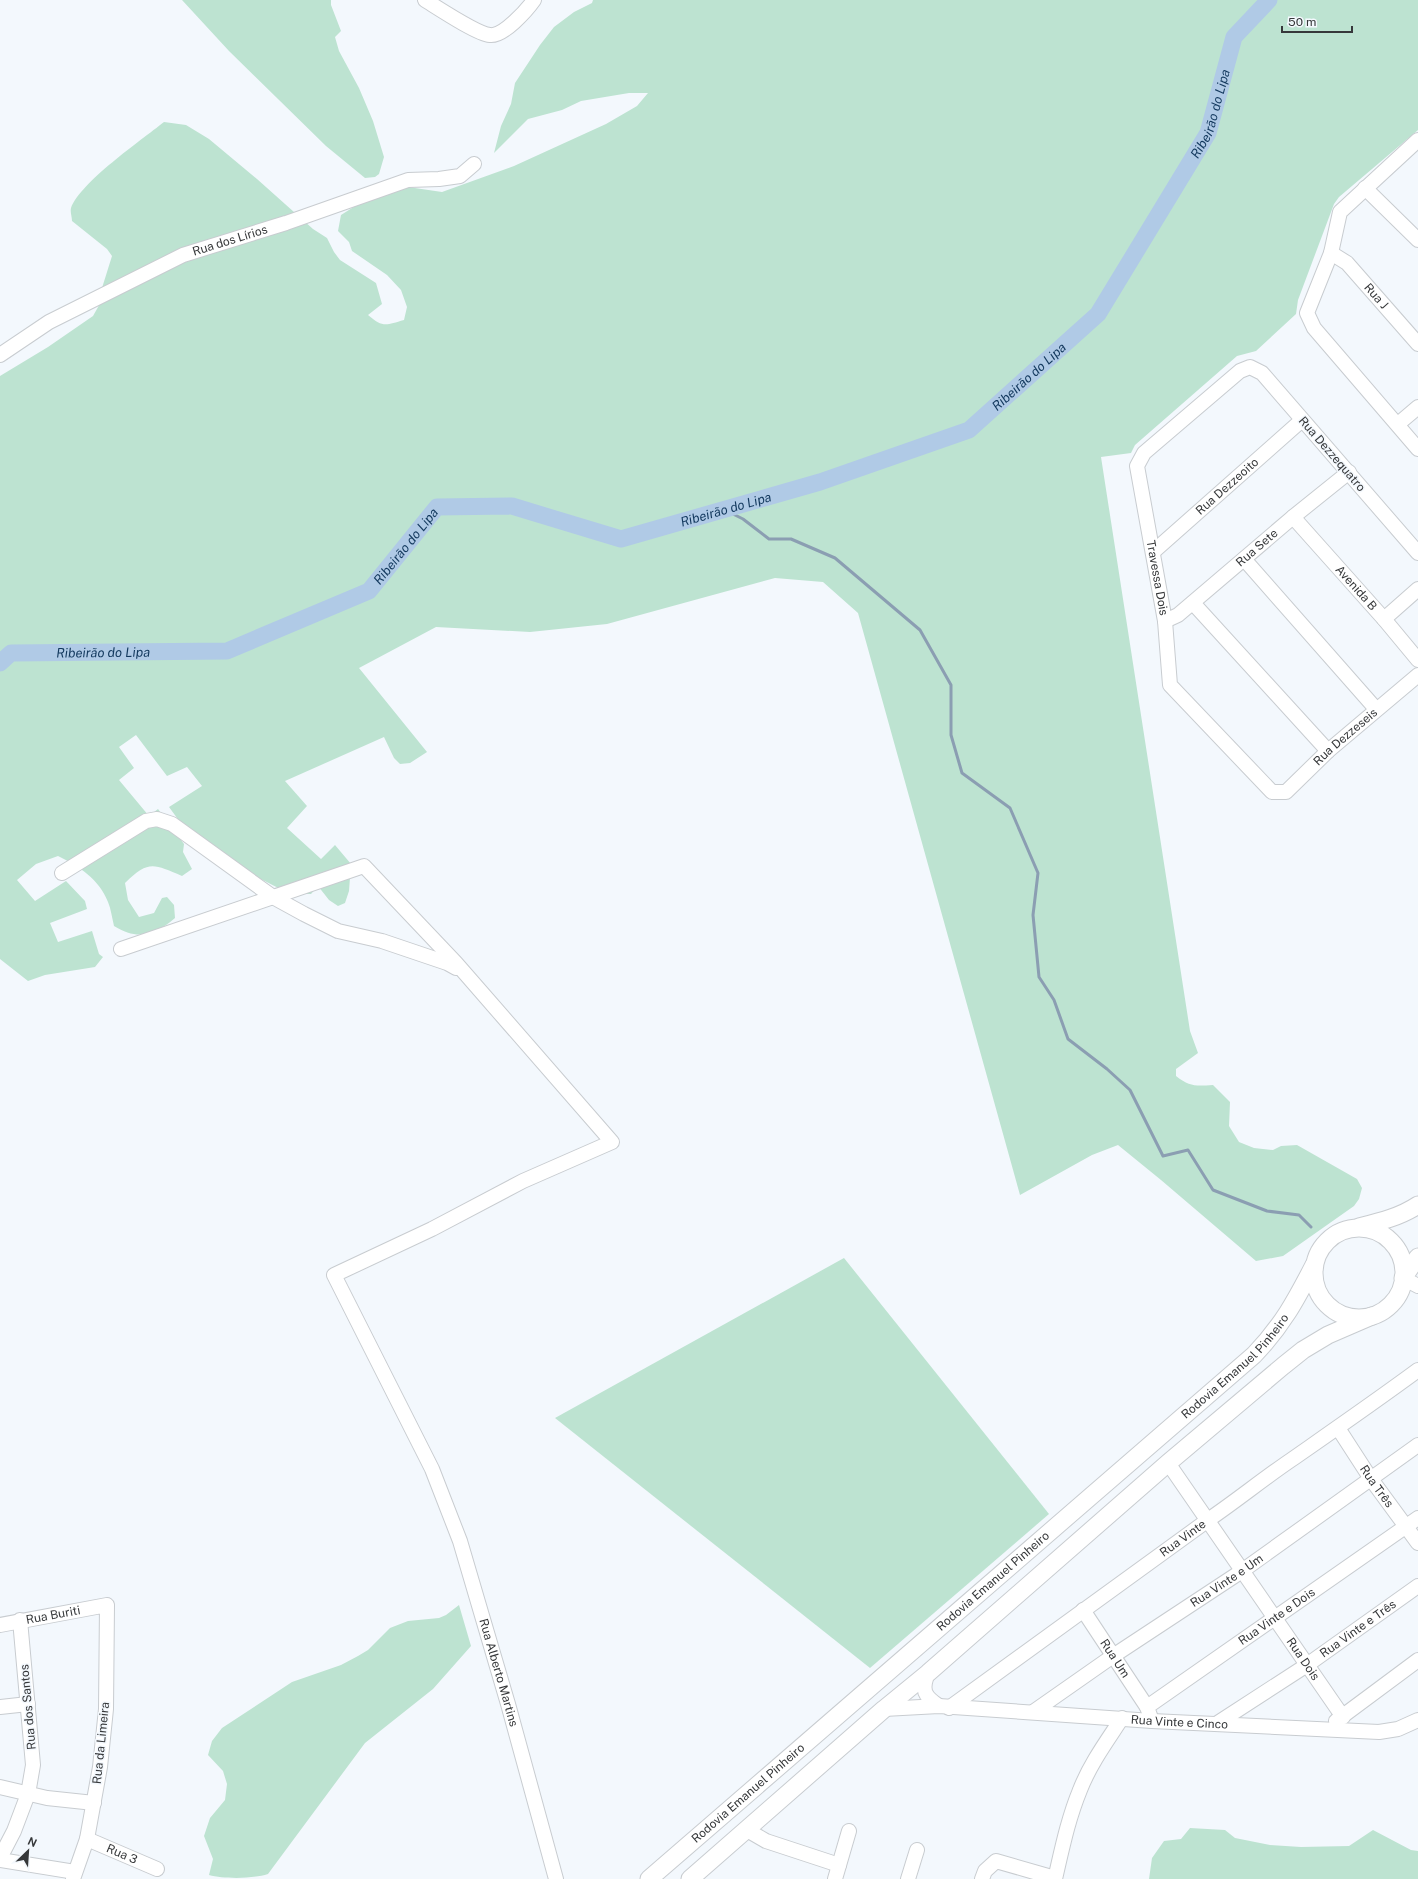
<svg xmlns="http://www.w3.org/2000/svg" width="1418" height="1879" viewBox="0 0 1418 1879" font-family="'Public Sans',sans-serif">
<rect width="100%" height="100%" fill="#f3f8fd"/>
<g fill="#bde3d1">
<path d="M182 0H331V5L341 31 335 37 339 51 359 88 373 121 384 157 379 174 375 177 365 178 326 146 229 51Z"/>
<path d="M593 0H1418V130L1339 197 1334 204 1298 300 1296 314 1256 351 1237 356 1135 445 1131 453 1101 457 1190 1031 1198 1053 1176 1069V1076C1190 1087 1196 1086 1213 1085L1230 1102 1229 1126 1239 1142 1254 1148 1273 1150 1281 1146 1297 1145 1357 1179 1362 1188 1359 1199 1354 1206 1283 1256 1256 1261 1161 1180 1118 1145 1092 1155 1020 1195 858 613 823 582 775 578 607 624 530 632 436 627 359 668 427 752 410 763 400 764 394 758 384 737 285 781 307 806 287 828 321 859 335 845 351 864 349 891 345 903 338 906 329 900 318 886 311 894H290L249 873 188 833 169 807 202 786 187 767 167 776 136 735 119 747 134 768 119 780 149 816 158 809 184 844 183 852 192 869 182 876C153 864 149 860 125 883L128 900 139 917 154 913 162 898 167 897 174 905 175 918C155 935 138 941 114 926 112 918 111 909 108 902 99 879 79 866 58 856L36 864 17 880 35 901 66 881 85 901 87 909 50 923 58 942 92 931 99 954 103 957 95 967 45 975 28 981 0 959V376L48 347 93 316 102 300V288L112 256 107 249 72 221C72 217 70 212 71 208 81 182 140 141 164 122L186 125 209 139 257 179 313 229 327 238 334 252 340 260 376 283 382 304 368 315C383 328 386 325 404 320L407 307 401 290 387 275 352 251 349 242 338 231 341 215 360 203 408 187 442 192 514 166 606 124 637 106 648 93H629L581 101 562 110 528 119 494 153 501 126 511 104 515 83 540 45 554 27 574 12 592 3Z"/>
<path d="M844 1258 1049 1514 870 1668 555 1418Z"/>
<path d="M459 1605 471 1646 433 1689 365 1743 268 1874C252 1879 224 1879 209 1875L213 1859 204 1836 210 1818 225 1800 227 1784 223 1771 208 1755 212 1741 222 1728 292 1682 341 1665 358 1656 368 1650 390 1628 408 1621 439 1618 446 1615Z"/>
<path d="M1190 1828 1225 1830 1235 1838 1270 1845 1301 1847 1349 1846 1373 1830 1411 1850 1418 1851V1879H1149L1152 1858 1164 1841 1181 1839Z"/>
</g>
<g fill="none" stroke-linecap="round" stroke-linejoin="round">
<path stroke="#8b9eb2" stroke-width="3" d="M723 509 743 519 769 539H791L835 558 920 630 951 685V735L962 773 1010 808 1038 873 1033 915 1039 977 1054 1000 1068 1039 1107 1069 1130 1090 1163 1156 1188 1150 1213 1190 1267 1211 1299 1215 1311 1227"/>
<path stroke="#b0cae6" stroke-width="17" id="s1" d="M0 663 11 653 227 651 369 591 437 507 512 506 621 539 820 482 969 430 1098 314 1208 133 1234 37 1269 0"/>
<defs>
<g id="minor">
<path d="M425 0C438 8 477 34 490 35 503 37 527 10 534 0"/>
<path d="M1418 140 1340 212 1331 253 1307 313 1314 328 1418 449"/>
<path d="M1365 188 1418 240"/>
<path id="s2" d="M1331 253 1347 263 1418 344"/>
<path id="s3" d="M0 355 49 322 183 255 286 223 408 180 439 179 460 176 474 164"/>
<path d="M1398 424 1418 407"/>
<path id="s4" d="M1293 517 1384 619 1418 660"/>
<path id="s5" d="M1153 552 1302 420"/>
<path id="s6" d="M1418 553 1262 373 1250 367 1240 371 1144 453 1137 466 1165 621 1170 685 1272 792H1286L1328 751 1418 675"/>
<path d="M1244 559 1376 709"/>
<path d="M1193 603 1328 751"/>
<path d="M1384 619 1418 589"/>
<path id="s7" d="M1165 621 1178 615 1293 517 1349 472"/>
<path d="M62 873 146 821 157 819 172 824 273 897 304 914 338 931 382 941 447 963 456 968"/>
<path id="s8" d="M121 949 364 866 456 963 612 1142 523 1181 432 1229 334 1275 432 1469 460 1541 508 1704 556 1879"/>
<path d="M1403 1278 1418 1286"/>
<path id="s9" d="M1338 1428 1371 1479 1418 1543"/>
<path id="s10" d="M1168 1463 1343 1717"/>
<path id="s11" d="M1083 1610 1147 1707"/>
<path id="s12" d="M0 1625 107 1605 106 1709 100 1767 87 1839 73 1879"/>
<path d="M928 1673C921 1690 924 1696 939 1706"/>
<path d="M0 1707 28 1704"/>
<path id="s13" d="M949 1708 1208 1520C1236 1501 1263 1479 1291 1460 1334 1430 1376 1401 1418 1370"/>
<path id="s14" d="M884 1709 939 1706 1152 1721 1379 1732 1398 1729 1418 1720"/>
<path id="s15" d="M1033 1712 1113 1656 1242 1571 1418 1445"/>
<path id="s16" d="M1152 1721 1147 1707 1418 1518"/>
<path d="M1336 1721 1418 1660"/>
<path id="s17" d="M1216 1724 1307 1665 1418 1586"/>
<path d="M0 1787 47 1798 94 1803"/>
<path d="M747 1830 766 1841 839 1865"/>
<path id="s18" d="M87 1839 157 1869"/>
<path d="M0 1858 14 1831 28 1794 33 1765 20 1620"/>
<path d="M0 1860 75 1872"/>
<path d="M835 1879 849 1831"/>
<path d="M908 1879 917 1850"/>
<path d="M982 1879 985 1871 996 1861 1055 1878"/>
<path d="M1055 1879C1062 1849 1068 1819 1080 1790 1090 1764 1107 1741 1122 1718"/>
</g>
<g id="major">
<path d="M1359 1227C1379 1222 1400 1217 1418 1205"/>
<circle cx="1359" cy="1273" r="45"/>
<path d="M1403 1278 1418 1257"/>
<path id="s19" d="M649 1879 1254 1355C1282 1326 1296 1300 1314 1265"/>
<path d="M690 1879 884 1709 928 1673 1168 1463 1283 1366 1303 1350 1328 1335 1372 1316"/>
</g>
</defs>
<use href="#minor" stroke="#c8ccd0" stroke-width="16"/>
<use href="#major" stroke="#c8ccd0" stroke-width="19"/>
<use href="#minor" stroke="#fff" stroke-width="14"/>
<use href="#major" stroke="#fff" stroke-width="17"/>
</g>
<g text-anchor="middle" dominant-baseline="central" stroke-width="3" stroke-linejoin="round" paint-order="stroke">
<g font-size="12" fill="#36383a" stroke="#f3f8fd">
<text stroke="none"><textPath href="#s3" startOffset="258">Rua dos Lírios</textPath></text>
<text stroke="none"><textPath href="#s2" startOffset="63">Rua J</textPath></text>
<text transform="translate(1332 454) rotate(49)">Rua Dezzequatro</text>
<text stroke="none"><textPath href="#s5" startOffset="99">Rua Dezzeoito</textPath></text>
<text stroke="none"><textPath href="#s7" startOffset="118">Rua Sete</textPath></text>
<text stroke="none"><textPath href="#s6" startOffset="517">Travessa Dois</textPath></text>
<text stroke="none"><textPath href="#s4" startOffset="95">Avenida B</textPath></text>
<text stroke="none"><textPath href="#s6" startOffset="868">Rua Dezzeseis</textPath></text>
<text stroke="none"><textPath href="#s19" startOffset="779">Rodovia Emanuel Pinheiro</textPath></text>
<text stroke="none"><textPath href="#s9" startOffset="70">Rua Três</textPath></text>
<text stroke="none"><textPath href="#s13" startOffset="289">Rua Vinte</textPath></text>
<text stroke="none"><textPath href="#s15" startOffset="234">Rua Vinte e Um</textPath></text>
<text stroke="none"><textPath href="#s19" startOffset="455">Rodovia Emanuel Pinheiro</textPath></text>
<text stroke="none"><textPath href="#s12" startOffset="54">Rua Buriti</textPath></text>
<text stroke="none"><textPath href="#s16" startOffset="173">Rua Vinte e Dois</textPath></text>
<text stroke="none"><textPath href="#s17" startOffset="171">Rua Vinte e Três</textPath></text>
<text stroke="none"><textPath href="#s11" startOffset="58">Rua Um</textPath></text>
<text stroke="none"><textPath href="#s10" startOffset="238">Rua Dois</textPath></text>
<text stroke="none"><textPath href="#s8" startOffset="1368">Rua Alberto Martins</textPath></text>
<text transform="translate(28 1707) rotate(-95)">Rua dos Santos</text>
<text stroke="none"><textPath href="#s14" startOffset="296">Rua Vinte e Cinco</textPath></text>
<text transform="translate(101 1743) rotate(-84)">Rua da Limeira</text>
<text stroke="none"><textPath href="#s19" startOffset="131">Rodovia Emanuel Pinheiro</textPath></text>
<text stroke="none"><textPath href="#s18" startOffset="38">Rua 3</textPath></text>
</g>
<g font-size="13" font-style="italic" fill="#12385d" stroke="#f3f8fd">
<text stroke="none"><textPath href="#s1" startOffset="1451">Ribeirão do Lipa</textPath></text>
<text stroke="none"><textPath href="#s1" startOffset="1127">Ribeirão do Lipa</textPath></text>
<text stroke="none"><textPath href="#s1" startOffset="791">Ribeirão do Lipa</textPath></text>
<text stroke="none"><textPath href="#s1" startOffset="443">Ribeirão do Lipa</textPath></text>
<text stroke="none"><textPath href="#s1" startOffset="107">Ribeirão do Lipa</textPath></text>
</g>
</g>
<g transform="translate(28 1851) rotate(25)" stroke="#f3f8fd" stroke-width="3" paint-order="stroke">
<path d="M0-3L7 15L0 10L-7 15Z" fill="#36383a"/>
<text y="-6" font-size="11" font-weight="bold" text-anchor="middle" fill="#36383a">N</text>
</g>
<path d="M1282 26v6h70v-6" fill="none" stroke="#36383a" stroke-width="2"/>
<text x="1288" y="26" font-size="12" fill="#36383a" stroke="#f3f8fd" stroke-width="3" paint-order="stroke">50 m</text>
</svg>
